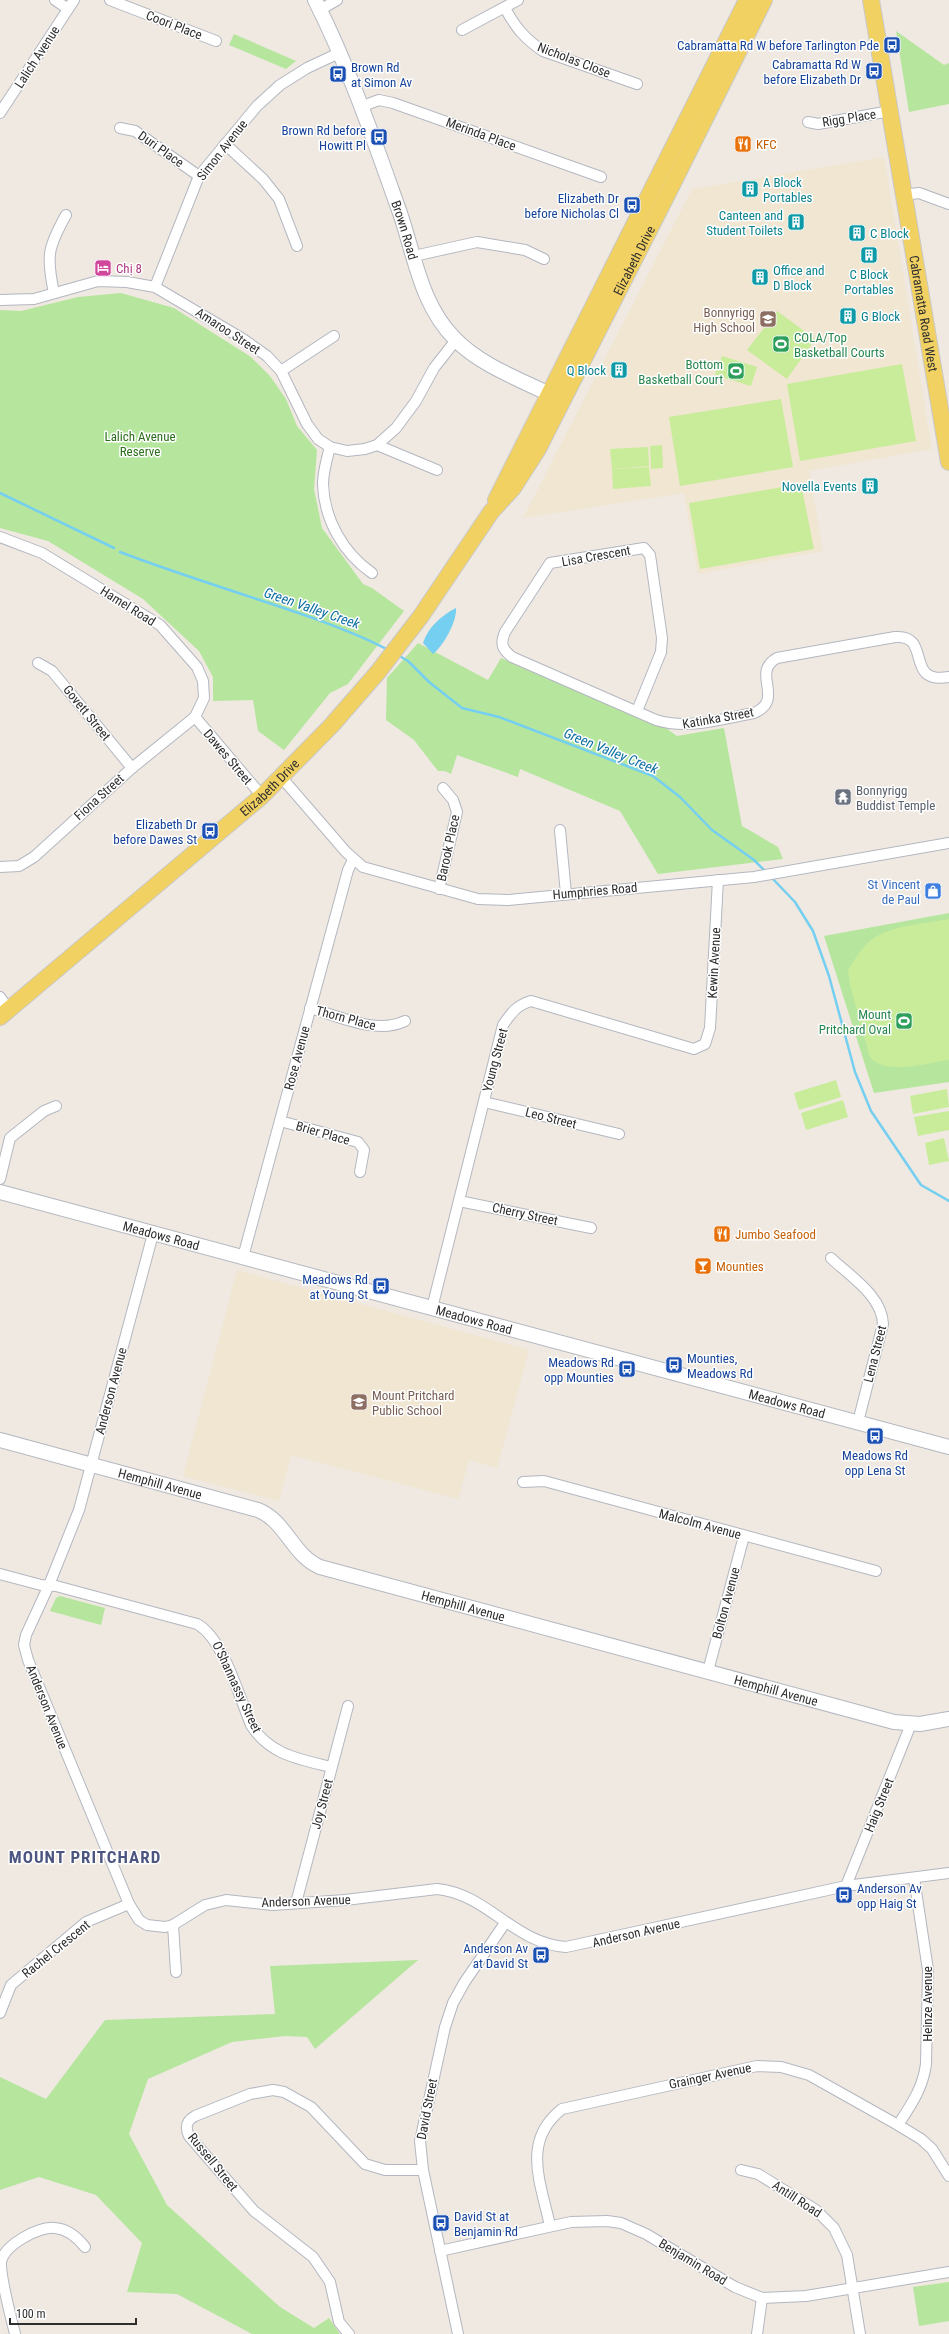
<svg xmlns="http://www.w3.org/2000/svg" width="949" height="2334" viewBox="0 0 949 2334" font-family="'Roboto Condensed',sans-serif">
<rect width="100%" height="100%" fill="#efe9e1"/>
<g fill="#f0e6d1">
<path d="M884 157 932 449 809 471 823 551 698 574 684 493 523 518 692 189Z"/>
<path d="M237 1270 529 1350 497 1468 469 1460 458 1499 291 1455 279 1501 183 1476Z"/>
</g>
<g fill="#b6e59e">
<path d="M896 31 944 65 949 63V104L909 112Z"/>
<path d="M234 34 296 61 286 69 229 45Z"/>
<path d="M121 293 174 308 251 357 270 376 286 399 297 426 317 450 314 489 322 528 363 584 372 588 404 611 348 684 330 693 284 750 258 731 253 700 213 701V677L199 651 143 599 48 541 0 528V310L21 311 78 297Z"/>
<path d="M418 643 488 680 501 658 666 728 677 736 724 728 742 826 778 847 783 859 658 874 620 811 520 769 518 777 457 755 451 774 445 771H438L414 740 386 720 387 678Z"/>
<path d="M949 913V1082L874 1093 824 936Z"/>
<path d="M60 1596 105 1608 101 1625 50 1611 56 1598Z"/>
<path d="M418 1960 315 2049 307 2037 285 2036 232 2042 148 2079 129 2134 167 2205 280 2307 314 2328 329 2318 340 2334H252L177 2294 127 2292 142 2243 96 2195 39 2177 0 2190V2077L46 2099 105 2020 275 2014 270 1966Z"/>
<path d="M949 2282V2321L919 2326 913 2287Z"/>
</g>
<g fill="#c9ec9a">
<path d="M777 311 815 339 787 379 747 350Z"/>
<path d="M722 356 757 367 751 386 715 375Z"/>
<path d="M902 364 916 441 800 461 787 384Z"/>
<path d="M781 399 793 467 680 486 669 417Z"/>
<path d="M662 445 663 468 651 469 650 446Z"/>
<path d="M648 447 649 466 612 469 610 449Z"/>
<path d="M649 467 651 486 613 489 612 469Z"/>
<path d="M801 484 814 549 700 569 689 503Z"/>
<path d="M949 919V1060C929 1063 884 1076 870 1057L850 985 848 970C856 958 865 941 879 935 899 925 927 923 949 919Z"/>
<path d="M836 1080 841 1097 799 1110 794 1093Z"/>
<path d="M947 1089 949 1107 913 1114 910 1096Z"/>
<path d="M843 1100 848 1117 806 1130 801 1113Z"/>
<path d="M949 1111V1130L918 1136 914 1117Z"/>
<path d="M944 1138 949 1161 929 1165 925 1143Z"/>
</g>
<path fill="#75cff0" d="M456 608C457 621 444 645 433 654L423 643C428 627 442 615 456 608Z"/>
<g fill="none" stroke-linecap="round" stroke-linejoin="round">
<g stroke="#75cff0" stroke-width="2.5">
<path d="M0 493 114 548"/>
<path d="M120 552C183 576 247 595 310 617 337 627 363 636 388 650"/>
<path d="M398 655 408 661 429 682 462 708 499 717 653 776 680 797 712 830 754 860 766 872"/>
<path d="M771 877 795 902 813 931 829 976 855 1072 871 1111 921 1185 949 1201"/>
</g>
<defs>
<g id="street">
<path d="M55 0 68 9"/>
<path d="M110 0 216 41"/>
<path d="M505 8C515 27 525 39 543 51L637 84"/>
<path d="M320 10 337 0"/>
<path d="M462 30 518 0"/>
<path d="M360 107 379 100 393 103 601 177"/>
<path d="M0 113 74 0"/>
<path d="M808 122 818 124 890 111"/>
<path d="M120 128 135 131 199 176"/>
<path d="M225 144 263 179 279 199 297 246"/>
<path d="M904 195 919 193 949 204"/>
<path d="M414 256 477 242 525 250 544 259"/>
<path d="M155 287 199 176 257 106 280 85 307 68 339 53"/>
<path d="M54 293C46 256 48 247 66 215"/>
<path d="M0 300 34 299 98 281 127 282 155 287 243 339 267 356 281 371 307 424 318 439 330 447 347 451 365 449 377 445 396 428 416 401 434 368 456 340"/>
<path d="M281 371 334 336"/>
<path d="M377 445 437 470"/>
<path d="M330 447C327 458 323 472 323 484 324 519 343 553 372 573"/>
<path d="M0 537 42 553 160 625 197 667 203 681 204 698 195 717 132 768 34 857 19 866 0 867"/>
<path d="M38 663 52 671 132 768"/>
<path d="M637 711 661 652 662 638 650 555 644 548 550 563 505 632C500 644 502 649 512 657L656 720C688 730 721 719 754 713 786 699 750 673 777 658L895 637C933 634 903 685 949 677"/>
<path d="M195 717 262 796"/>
<path d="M282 778 346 852 363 867 478 899 508 900 754 877 949 843"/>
<path d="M560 830 566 894"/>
<path d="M439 889 457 812 453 800 443 788"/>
<path d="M0 997 9 1010"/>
<path d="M310 1008C339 1016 376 1035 405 1021"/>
<path d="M484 1102 619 1134"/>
<path d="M280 1121 358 1142 364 1150 360 1172"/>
<path d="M0 1179 10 1138 44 1111 56 1106"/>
<path d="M459 1201 591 1228"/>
<path d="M153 1234 79 1510 49 1585 26 1635 24 1645 28 1660 129 1904 139 1920 147 1925 165 1927 173 1925 205 1905 226 1900 273 1905 345 1900 437 1889C488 1894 513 1943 566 1947L846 1886 949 1873"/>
<path d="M243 1257 348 870 353 860"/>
<path d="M831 1258C851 1277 882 1296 883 1324L858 1422"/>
<path d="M432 1308 503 1025C511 1013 517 1005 531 1001L694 1049 705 1044 710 1028 718 880"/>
<path d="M523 1482 544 1481 876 1571"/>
<path d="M0 1574 41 1585 56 1586 197 1624C223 1638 239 1696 251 1725 270 1755 299 1759 331 1767"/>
<path d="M708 1671 744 1536"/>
<path d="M846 1886 911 1724"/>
<path d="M296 1903 348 1706"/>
<path d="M173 1925 176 1972"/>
<path d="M0 2013 11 1985 86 1922 129 1904"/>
<path d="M898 2125C911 2105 923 2088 926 2064L928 1970 914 1878"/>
<path d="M741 2170 758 2174 816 2210 834 2228 847 2255 860 2334"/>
<path d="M550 2226C541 2183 521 2141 562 2109L757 2066 781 2067 809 2075 898 2125 921 2139 932 2149 949 2176"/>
<path d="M440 2251 571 2222 607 2221 621 2223 646 2234 735 2287 762 2298 806 2296 949 2272"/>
<path d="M15 2334C11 2317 0 2277 1 2262 4 2245 39 2226 55 2228 68 2229 77 2237 85 2247"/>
<path d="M349 2334 339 2322 330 2282 313 2257 254 2211 189 2136C185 2127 186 2121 195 2116L250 2094 273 2090 284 2092 311 2107 365 2164 385 2170H423"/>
<path d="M458 2334 423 2170 420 2141 445 2027 453 2003 464 1983 505 1923"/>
<path d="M757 2334 762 2298"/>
</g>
<g id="secondary">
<path id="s1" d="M315 0C349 67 375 143 400 213 415 257 421 305 455 339 482 367 525 381 559 399"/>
<path id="s2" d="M0 1192 949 1447"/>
<path id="s3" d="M0 1440 258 1510C286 1521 293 1556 320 1567L894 1722 920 1724 949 1719"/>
</g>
<g id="primary">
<path id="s4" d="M871 0 949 462"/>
<path d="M496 500 747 0"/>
<path id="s5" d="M0 1017 262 796 331 726 378 672 421 616 491 512 513 488 538 449 672 185 764 0"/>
</g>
</defs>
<use href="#street" stroke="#b4b7c1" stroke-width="12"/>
<use href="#secondary" stroke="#b4b7c1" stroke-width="16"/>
<use href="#primary" stroke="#c9c9c9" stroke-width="18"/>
<use href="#street" stroke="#fff" stroke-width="10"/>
<use href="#secondary" stroke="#fff" stroke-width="14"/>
<use href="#primary" stroke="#f2d163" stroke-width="16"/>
</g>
<defs>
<symbol id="bus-square" viewBox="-11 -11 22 22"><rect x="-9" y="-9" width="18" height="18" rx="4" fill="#1a4fb4" stroke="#fff"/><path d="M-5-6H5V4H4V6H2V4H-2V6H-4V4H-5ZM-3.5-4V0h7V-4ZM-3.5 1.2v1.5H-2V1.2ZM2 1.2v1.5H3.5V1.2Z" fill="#fff"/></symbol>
<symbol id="restaurant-square" viewBox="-11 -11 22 22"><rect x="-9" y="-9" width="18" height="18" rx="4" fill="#e8710a" stroke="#fff"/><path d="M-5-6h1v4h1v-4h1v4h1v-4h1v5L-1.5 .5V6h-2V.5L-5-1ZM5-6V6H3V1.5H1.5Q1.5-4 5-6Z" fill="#fff"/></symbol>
<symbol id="building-square" viewBox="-11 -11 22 22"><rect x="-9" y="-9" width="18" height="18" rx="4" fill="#0f9aa8" stroke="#fff"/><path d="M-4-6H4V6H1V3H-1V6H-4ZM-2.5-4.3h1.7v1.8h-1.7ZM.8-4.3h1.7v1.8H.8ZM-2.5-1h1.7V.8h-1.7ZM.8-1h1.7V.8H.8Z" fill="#fff"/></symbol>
<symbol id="hotel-square" viewBox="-11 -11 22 22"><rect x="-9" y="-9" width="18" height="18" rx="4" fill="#d1479c" stroke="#fff"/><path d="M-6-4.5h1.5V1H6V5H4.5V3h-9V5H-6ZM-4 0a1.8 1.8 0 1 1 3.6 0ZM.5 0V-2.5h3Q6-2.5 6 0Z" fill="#fff"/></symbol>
<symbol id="school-square" viewBox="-11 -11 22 22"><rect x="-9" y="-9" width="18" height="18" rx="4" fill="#8d6e63" stroke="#fff"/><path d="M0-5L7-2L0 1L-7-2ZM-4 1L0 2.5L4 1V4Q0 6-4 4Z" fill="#fff"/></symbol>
<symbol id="stadium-square" viewBox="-11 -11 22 22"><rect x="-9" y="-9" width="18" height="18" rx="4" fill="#2e9e5b" stroke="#fff"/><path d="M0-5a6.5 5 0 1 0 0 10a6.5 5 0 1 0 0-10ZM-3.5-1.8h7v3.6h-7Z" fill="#fff"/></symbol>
<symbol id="temple-square" viewBox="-11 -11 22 22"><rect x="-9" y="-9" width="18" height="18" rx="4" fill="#6b7280" stroke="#fff"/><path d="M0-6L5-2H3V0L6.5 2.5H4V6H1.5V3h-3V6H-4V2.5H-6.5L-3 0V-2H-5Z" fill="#fff"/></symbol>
<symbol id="shop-square" viewBox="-11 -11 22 22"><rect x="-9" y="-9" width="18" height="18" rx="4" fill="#3f7fe0" stroke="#fff"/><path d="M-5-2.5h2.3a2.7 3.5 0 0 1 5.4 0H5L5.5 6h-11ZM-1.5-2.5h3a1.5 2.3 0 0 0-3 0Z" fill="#fff"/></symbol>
<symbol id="bar-square" viewBox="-11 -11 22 22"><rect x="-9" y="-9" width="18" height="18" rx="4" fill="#e8710a" stroke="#fff"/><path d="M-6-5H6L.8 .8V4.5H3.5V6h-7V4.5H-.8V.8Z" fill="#fff"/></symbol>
</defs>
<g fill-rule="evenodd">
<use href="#bus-square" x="882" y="35" width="20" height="20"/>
<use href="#bus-square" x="864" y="61" width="20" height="20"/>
<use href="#bus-square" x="328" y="64" width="20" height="20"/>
<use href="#bus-square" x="369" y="127" width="20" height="20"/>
<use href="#restaurant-square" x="733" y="134" width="20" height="20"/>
<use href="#building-square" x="740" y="179" width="20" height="20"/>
<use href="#bus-square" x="622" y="195" width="20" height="20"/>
<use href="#building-square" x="786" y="212" width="20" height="20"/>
<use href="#building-square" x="847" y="223" width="20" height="20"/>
<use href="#building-square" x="859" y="245" width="20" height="20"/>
<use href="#hotel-square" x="93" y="258" width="20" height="20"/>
<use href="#building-square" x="750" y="267" width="20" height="20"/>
<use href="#building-square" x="838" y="306" width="20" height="20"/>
<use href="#school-square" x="758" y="309" width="20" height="20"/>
<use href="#stadium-square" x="771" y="334" width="20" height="20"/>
<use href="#building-square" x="609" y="360" width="20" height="20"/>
<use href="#stadium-square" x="726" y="361" width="20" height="20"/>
<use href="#building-square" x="860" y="476" width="20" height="20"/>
<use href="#temple-square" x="833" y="787" width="20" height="20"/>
<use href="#bus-square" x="200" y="821" width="20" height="20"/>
<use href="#shop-square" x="923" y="881" width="20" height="20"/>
<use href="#stadium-square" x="894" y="1011" width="20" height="20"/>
<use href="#restaurant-square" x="712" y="1224" width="20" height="20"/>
<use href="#bar-square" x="693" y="1256" width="20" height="20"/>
<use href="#bus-square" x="371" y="1276" width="20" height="20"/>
<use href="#bus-square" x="664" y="1355" width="20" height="20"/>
<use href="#bus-square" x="617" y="1359" width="20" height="20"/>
<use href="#school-square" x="349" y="1392" width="20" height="20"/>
<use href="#bus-square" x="865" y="1426" width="20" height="20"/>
<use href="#bus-square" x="834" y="1885" width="20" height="20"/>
<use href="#bus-square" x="531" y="1945" width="20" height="20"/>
<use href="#bus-square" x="431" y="2213" width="20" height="20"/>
</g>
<g text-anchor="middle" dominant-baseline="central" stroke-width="3" stroke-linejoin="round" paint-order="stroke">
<g font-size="13" fill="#2e2e2e" stroke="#fff">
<text transform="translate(174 25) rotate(21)">Coori Place</text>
<text transform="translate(37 57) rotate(-57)">Lalich Avenue</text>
<text transform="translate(574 60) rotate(21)">Nicholas Close</text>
<text transform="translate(849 118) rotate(-9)">Rigg Place</text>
<text transform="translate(481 134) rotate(20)">Merinda Place</text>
<text transform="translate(161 149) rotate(35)">Duri Place</text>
<text transform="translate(222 150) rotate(-52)">Simon Avenue</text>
<text stroke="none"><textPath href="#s1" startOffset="247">Brown Road</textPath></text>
<text stroke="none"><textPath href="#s5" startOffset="999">Elizabeth Drive</textPath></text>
<text stroke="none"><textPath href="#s4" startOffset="318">Cabramatta Road West</textPath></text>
<text transform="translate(228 331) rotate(33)">Amaroo Street</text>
<text transform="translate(596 556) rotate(-10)">Lisa Crescent</text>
<text transform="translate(128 606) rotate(32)">Hamel Road</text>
<text transform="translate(87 713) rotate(51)">Govett Street</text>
<text transform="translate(718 718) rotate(-10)">Katinka Street</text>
<text transform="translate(228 757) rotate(50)">Dawes Street</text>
<text stroke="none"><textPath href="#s5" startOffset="354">Elizabeth Drive</textPath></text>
<text transform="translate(99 797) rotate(-42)">Fiona Street</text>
<text transform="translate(448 848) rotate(-78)">Barook Place</text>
<text transform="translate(595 891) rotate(-5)">Humphries Road</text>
<text transform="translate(714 963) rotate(-87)">Kewin Avenue</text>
<text transform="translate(346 1018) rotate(15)">Thorn Place</text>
<text transform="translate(297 1058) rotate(-75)">Rose Avenue</text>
<text transform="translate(495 1060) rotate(-75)">Young Street</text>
<text transform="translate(551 1118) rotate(14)">Leo Street</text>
<text transform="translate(323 1133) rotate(16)">Brier Place</text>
<text transform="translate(525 1214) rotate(12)">Cherry Street</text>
<text stroke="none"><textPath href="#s2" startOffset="167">Meadows Road</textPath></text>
<text stroke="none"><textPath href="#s2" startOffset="491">Meadows Road</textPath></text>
<text transform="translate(875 1354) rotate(-76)">Lena Street</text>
<text transform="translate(111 1391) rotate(-75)">Anderson Avenue</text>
<text stroke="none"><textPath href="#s2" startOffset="815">Meadows Road</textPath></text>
<text stroke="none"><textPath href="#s3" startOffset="166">Hemphill Avenue</textPath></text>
<text transform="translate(700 1524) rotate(15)">Malcolm Avenue</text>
<text transform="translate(726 1603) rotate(-75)">Bolton Avenue</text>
<text stroke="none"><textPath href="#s3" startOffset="501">Hemphill Avenue</textPath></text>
<text transform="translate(237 1687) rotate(65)">O'Shannassy Street</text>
<text stroke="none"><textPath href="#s3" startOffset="825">Hemphill Avenue</textPath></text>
<text transform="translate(47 1707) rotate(68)">Anderson Avenue</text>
<text transform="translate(322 1804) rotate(-75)">Joy Street</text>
<text transform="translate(879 1805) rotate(-68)">Haig Street</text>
<text transform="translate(306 1901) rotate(-2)">Anderson Avenue</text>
<text transform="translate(636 1933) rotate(-13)">Anderson Avenue</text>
<text transform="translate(56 1949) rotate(-39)">Rachel Crescent</text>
<text transform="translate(927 2004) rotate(-90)">Heinze Avenue</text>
<text transform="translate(710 2076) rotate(-12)">Grainger Avenue</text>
<text transform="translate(427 2109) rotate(-79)">David Street</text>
<text transform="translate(213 2162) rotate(51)">Russell Street</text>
<text transform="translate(797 2199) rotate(33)">Antill Road</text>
<text transform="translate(693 2262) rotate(31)">Benjamin Road</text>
</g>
<g font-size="13" fill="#164399" stroke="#fff" text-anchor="end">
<text x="879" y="45">Cabramatta Rd W before Tarlington Pde</text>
<text x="861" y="64">Cabramatta Rd W<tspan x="861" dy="15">before Elizabeth Dr</tspan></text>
<text x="351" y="67" text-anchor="start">Brown Rd<tspan x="351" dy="15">at Simon Av</tspan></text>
<text x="366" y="130">Brown Rd before<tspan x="366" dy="15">Howitt Pl</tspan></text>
<text x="619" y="198">Elizabeth Dr<tspan x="619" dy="15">before Nicholas Cl</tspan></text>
<text x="197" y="824">Elizabeth Dr<tspan x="197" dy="15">before Dawes St</tspan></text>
<text x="368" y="1279">Meadows Rd<tspan x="368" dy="15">at Young St</tspan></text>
<text x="687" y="1358" text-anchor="start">Mounties,<tspan x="687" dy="15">Meadows Rd</tspan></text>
<text x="614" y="1362">Meadows Rd<tspan x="614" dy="15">opp Mounties</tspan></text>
<text x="875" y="1455" text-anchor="middle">Meadows Rd<tspan x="875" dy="15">opp Lena St</tspan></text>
<text x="857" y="1888" text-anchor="start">Anderson Av<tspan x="857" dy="15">opp Haig St</tspan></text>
<text x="528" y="1948">Anderson Av<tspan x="528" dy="15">at David St</tspan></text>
<text x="454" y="2216" text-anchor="start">David St at<tspan x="454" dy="15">Benjamin Rd</tspan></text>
</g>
<g font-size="13" fill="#c56008" stroke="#fff" text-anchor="start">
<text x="756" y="144">KFC</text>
<text x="735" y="1234">Jumbo Seafood</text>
<text x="716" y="1266">Mounties</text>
</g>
<g font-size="13" fill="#0d838f" stroke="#fff" text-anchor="start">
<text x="763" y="182">A Block<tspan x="763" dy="15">Portables</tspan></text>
<text x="783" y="215" text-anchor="end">Canteen and<tspan x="783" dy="15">Student Toilets</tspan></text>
<text x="870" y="233">C Block</text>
<text x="773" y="270">Office and<tspan x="773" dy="15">D Block</tspan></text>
<text x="869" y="274" text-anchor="middle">C Block<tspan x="869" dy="15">Portables</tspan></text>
<text x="861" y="316">G Block</text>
<text x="606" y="370" text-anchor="end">Q Block</text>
<text x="857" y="486" text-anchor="end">Novella Events</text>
</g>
<g font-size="13" fill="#b23c85" stroke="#fff" text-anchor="start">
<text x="116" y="268">Chị 8</text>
</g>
<g font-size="13" fill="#785e54" stroke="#fff" text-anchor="end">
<text x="755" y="312">Bonnyrigg<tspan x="755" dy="15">High School</tspan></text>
<text x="372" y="1395" text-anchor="start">Mount Pritchard<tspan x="372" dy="15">Public School</tspan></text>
</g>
<g font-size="13" fill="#27864d" stroke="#fff" text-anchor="end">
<text x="794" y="337" text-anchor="start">COLA/Top<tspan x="794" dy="15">Basketball Courts</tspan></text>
<text x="723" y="364">Bottom<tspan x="723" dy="15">Basketball Court</tspan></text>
<text x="891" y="1014">Mount<tspan x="891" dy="15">Pritchard Oval</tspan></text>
</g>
<g font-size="13" fill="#2c6e1b" stroke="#fff">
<text x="140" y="436">Lalich Avenue<tspan x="140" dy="15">Reserve</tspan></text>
</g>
<g font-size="13" fill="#5b616d" stroke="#fff" text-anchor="start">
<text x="856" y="790">Bonnyrigg<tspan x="856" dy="15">Buddist Temple</tspan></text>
</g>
<g font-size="13" fill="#366cbe" stroke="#fff" text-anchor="end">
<text x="920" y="884">St Vincent<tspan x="920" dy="15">de Paul</tspan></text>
</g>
<g font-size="14" font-style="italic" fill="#0d6fa3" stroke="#fff">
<text transform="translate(312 608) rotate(19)">Green Valley Creek</text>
<text transform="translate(611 751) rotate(22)">Green Valley Creek</text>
</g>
<g font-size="17" font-weight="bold" letter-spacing="1" fill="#4d5680" stroke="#fff">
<text x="85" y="1857">MOUNT PRITCHARD</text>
</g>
</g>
<path d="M10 2318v6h126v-6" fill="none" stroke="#2e2e2e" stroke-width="2"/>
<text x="16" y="2318" font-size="12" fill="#2e2e2e" stroke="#ffffff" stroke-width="3" paint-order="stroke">100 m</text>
</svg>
